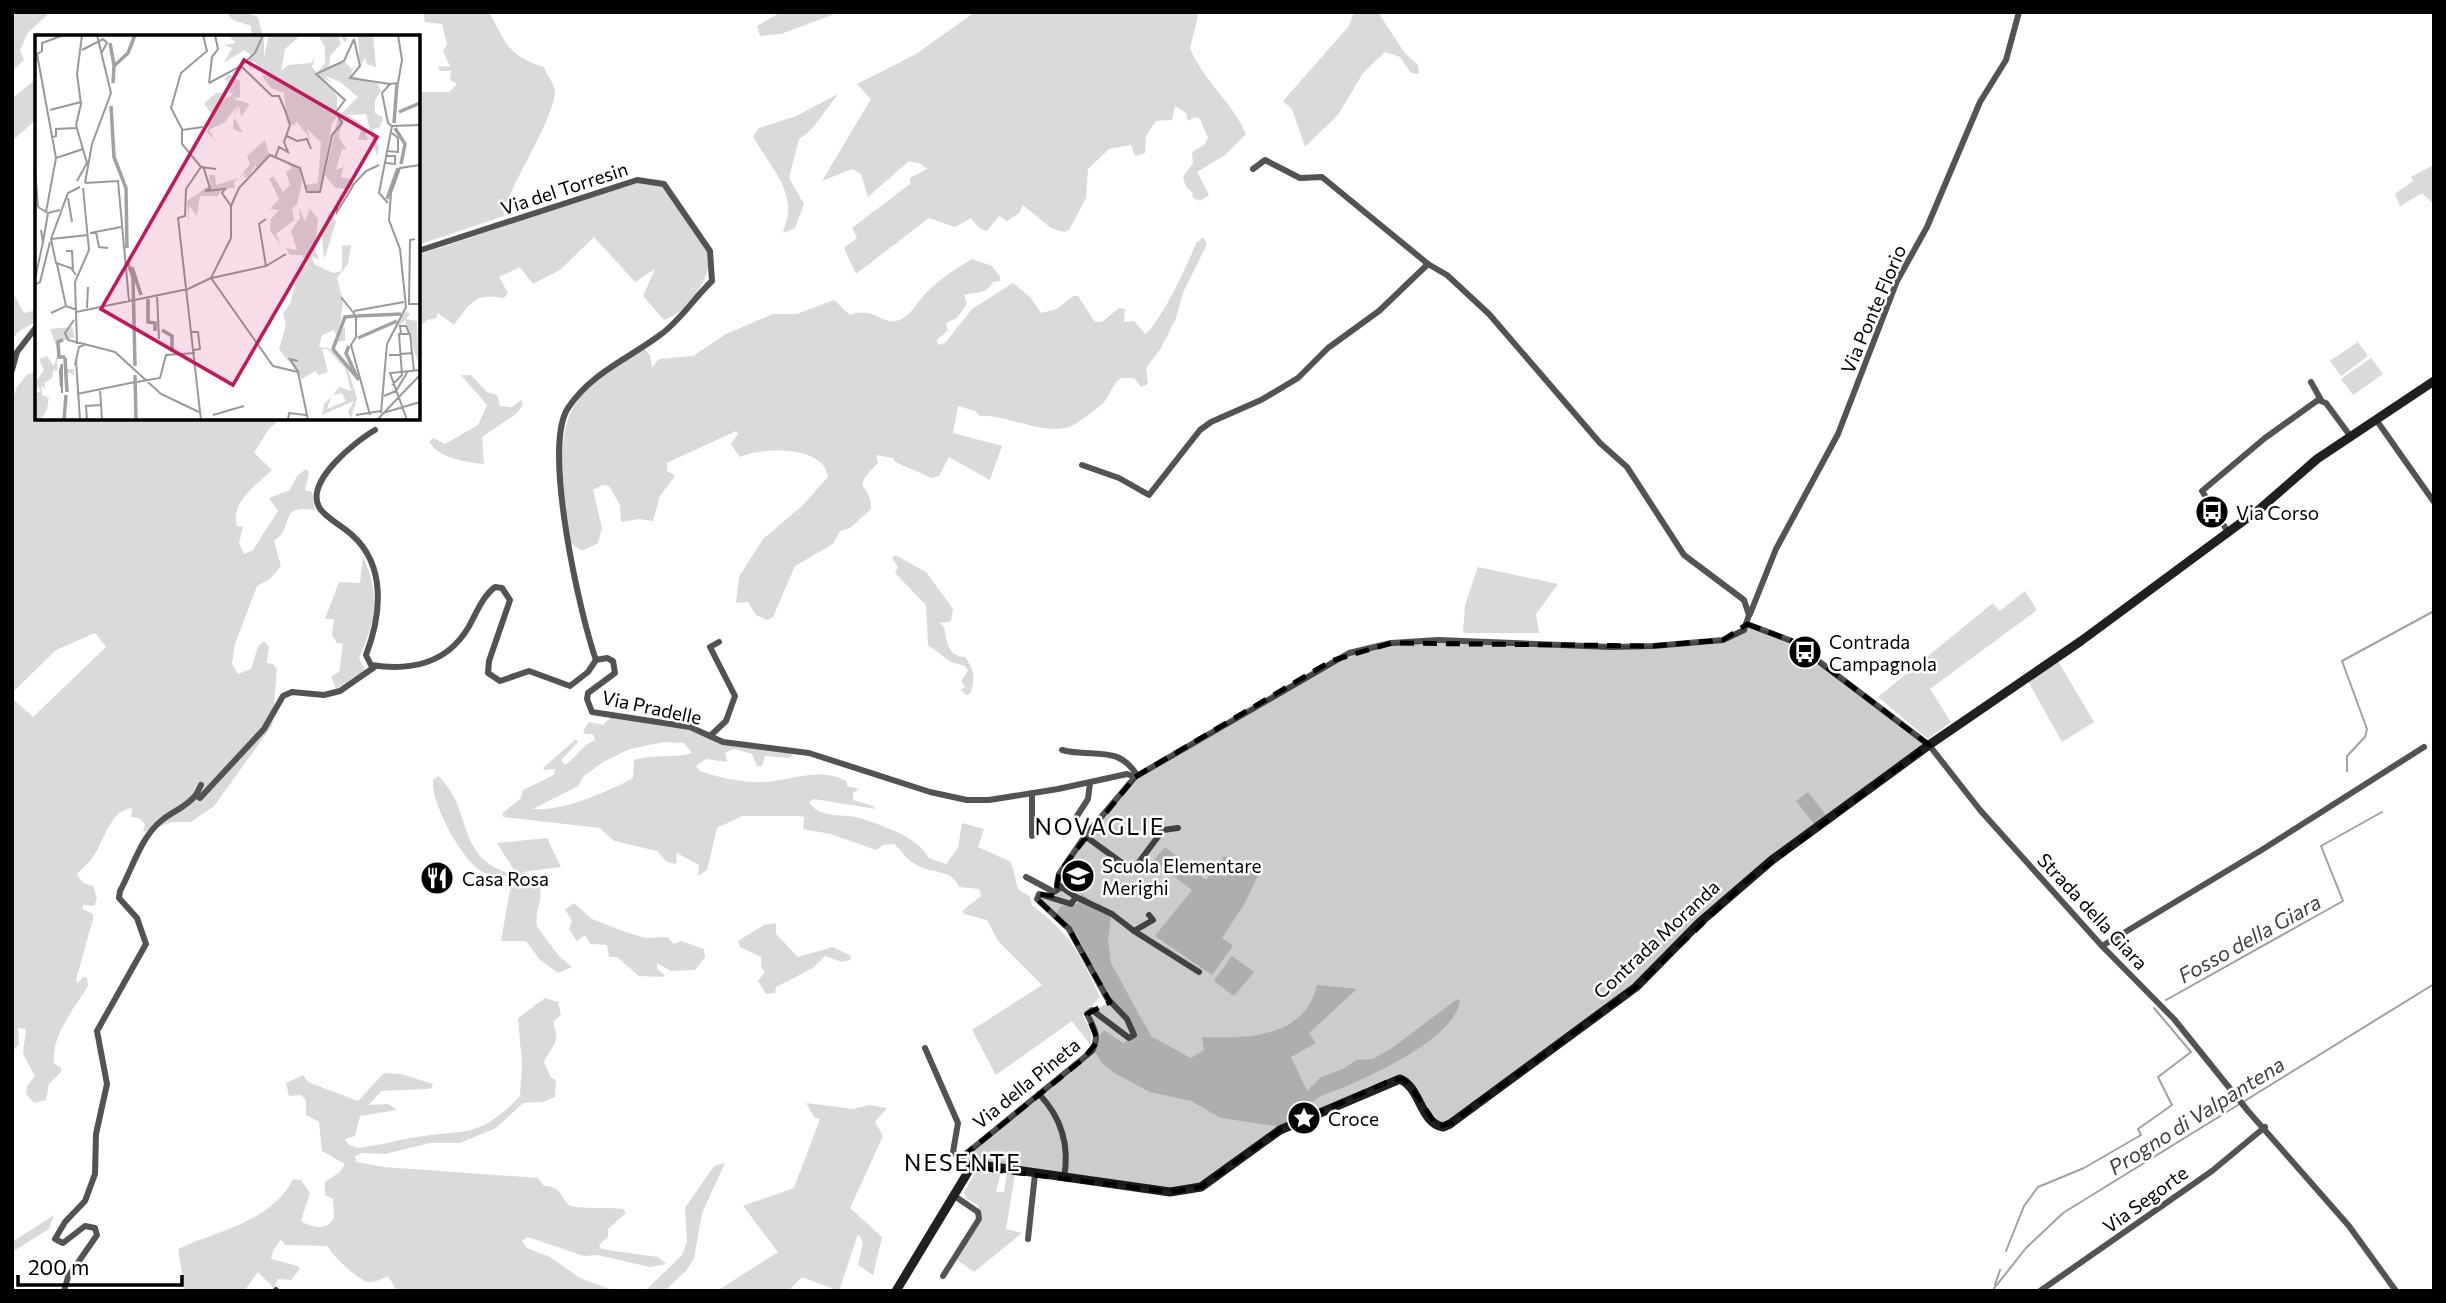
<svg xmlns="http://www.w3.org/2000/svg" width="2446" height="1303" viewBox="0 0 2446 1303" font-family="Commissioner,sans-serif">
<rect width="100%" height="100%" fill="#fff"/>
<g fill="#dadada" fill-rule="evenodd">
<path d="M19 12H50L27 34 20 50 24 60 12 71V17Z"/>
<path d="M226 12H246L258 17 263 37H252L251 26 233 20Z"/>
<path d="M423 12H489C506 43 508 56 544 67 547 76 555 84 555 92 554 121 499 203 504 216L418 245V162L422 148 418 142V92H449L457 84 450 80 451 71H440L438 67 450 66 443 51 447 44 442 24 425 22Z"/>
<path d="M781 12H840L781 34 760 36 757 26Z"/>
<path d="M975 12H1199L1190 48C1203 81 1232 101 1246 134L1225 155 1197 172 1209 195 1200 201 1192 197 1193 193 1186 187 1183 177 1193 163 1192 152 1204 145 1208 138 1200 119 1195 117 1188 121 1186 113 1175 106 1172 120 1156 121 1146 136 1145 153 1135 156 1131 145 1109 149 1088 169 1086 198 1069 230 1064 232 1051 228 1023 205 1019 213 1007 221 999 216 987 231 979 228 971 218 955 227 929 218 856 274 844 248 857 238 852 228 910 184V178L927 169 921 164 909 161 868 197 861 174 852 169 822 181 871 99 857 84 916 54Z"/>
<path d="M1354 12H1378L1404 52 1418 65 1419 74 1411 73 1400 57 1385 52 1363 73 1338 115 1305 147 1292 109 1283 101 1349 26Z"/>
<path d="M37 78V119L12 141V99Z"/>
<path d="M838 94 811 130 799 139 789 178 804 204 795 228 783 233C784 226 788 219 788 212 790 183 765 160 753 136L759 128 796 116Z"/>
<path d="M2434 165V204L2422 193 2400 206 2395 194 2413 181 2411 177Z"/>
<path d="M636 183 663 186 710 256C709 281 688 312 664 320L643 296 655 269 635 282 594 237 560 270 533 284 520 267 499 277 508 293 504 298C473 293 471 303 454 325L438 313 436 318 427 320 418 328V255Z"/>
<path d="M1203 237 1207 244 1183 293 1176 318 1161 348 1146 368 1148 384 1141 387 1134 378H1121C1111 385 1110 397 1102 404 1094 411 1083 419 1075 424 1050 440 1005 413 980 416L975 411 958 406 953 433 1002 446 990 480 949 457 939 476 932 478 895 462 893 458 876 455 878 463C847 494 872 480 871 509L850 528 840 531 833 544 795 566 773 617 767 620 756 615 748 602 736 603 739 577 763 539 802 506 828 477C825 445 761 447 740 457L731 444 738 434 736 431 667 463V471L675 476 660 496 653 521 639 519 621 522 620 505 609 486 603 485 593 490 602 528 598 543 582 551 569 542C566 491 547 424 590 386 606 371 625 360 643 347L650 355 652 368 659 359 693 356 726 334 773 314H797L834 300 850 315C875 306 882 325 896 321 911 318 917 301 927 292 940 279 956 268 972 259L992 266 1000 277V281L993 282C987 295 974 292 964 295L967 304 957 318 946 323 948 330 937 340 938 345 945 343 972 309 1013 283 1030 297 1041 313 1057 309 1073 296H1078L1095 322H1102L1119 308 1125 309 1124 322 1134 321 1145 334C1160 324 1189 262 1196 243Z"/>
<path d="M12 291 24 313 37 310V321L18 332 12 340Z"/>
<path d="M2358 342 2368 356 2341 376 2330 361Z"/>
<path d="M2371 358 2383 374 2353 395 2341 379Z"/>
<path d="M37 373V418H281L268 430 254 453 272 470C258 484 229 503 237 526L243 527 239 543 244 554 253 550 278 511 269 498 290 490 297 476 306 469 309 473 305 490 312 492 315 510C276 504 297 525 274 541L281 566 270 579 257 586 235 644 232 664 238 674 251 669 258 646 264 641 269 647 267 663 273 664 277 669 272 726 214 806 191 822H172L143 832 145 824 139 818 131 817 132 808C107 811 104 846 90 861 86 866 81 869 77 874L83 883 93 886 97 899 94 906 83 905V909L93 914V919L76 980 78 983 83 977 87 978 88 986C75 1008 51 1035 54 1063L61 1068V1072L49 1084 46 1100 34 1103 26 1094 27 1086 35 1076 23 1054 26 1029 18 1028 19 1044 12 1052V698L33 717 106 647 95 633 56 650 12 693V400L17 387 28 374Z"/>
<path d="M461 375H471L487 392 497 395 500 406 512 407 521 400 523 405 516 414 482 437 484 464C467 462 440 459 429 442L433 438 445 444 478 425 487 405Z"/>
<path d="M895 555 926 572 953 609 951 621 940 623 944 627C947 641 947 656 965 657 974 669 976 680 970 694L967 695 960 690 965 687 961 681 968 671 965 666 951 662 928 645 926 605 895 573 898 567 892 558Z"/>
<path d="M363 556C381 598 376 619 359 658L365 670 336 689 331 676 339 672 343 644 337 643 332 635 334 619H325L339 582 360 583Z"/>
<path d="M1478 567 1558 584 1536 614 1539 633H1463L1465 605Z"/>
<path d="M2025 591 2037 610 1930 689 1951 722 1928 739 1878 697 1993 603 2000 611Z"/>
<path d="M2058 661 2094 722 2062 742 2028 681Z"/>
<path d="M611 717 686 728 721 741 795 752 790 758 765 756 762 766H757L752 754 734 749 725 753 727 762 706 759 696 766 700 771C719 778 744 783 766 782 790 780 825 766 847 782V786L859 789 853 793V800L873 806 875 809 814 799 809 802C818 819 843 813 859 818 882 825 918 837 929 858L946 864 958 848 962 823 984 829 978 847 1011 862 1018 889 1030 897 1032 905C1074 938 1078 951 1100 997L1083 1015 1091 1033V1046L1072 1021 996 1075 972 1030 1042 985 998 941 987 920 964 914 962 911 981 896 979 889 959 887C952 868 929 874 915 864 905 858 902 851 894 844L883 845 876 850 831 834 803 829 804 817 799 816H742L717 828 707 870 698 876 699 865 677 853 676 864 667 862 657 851 614 841 600 828 503 817V813L521 798 523 790 554 775 555 769 544 770 543 768 576 739 578 742 561 760 565 765C577 757 581 746 595 740L593 734H585L583 731 589 722 603 725ZM663 742 684 743 692 753C681 758 652 754 634 760L633 778C605 793 564 811 533 809L578 786 584 776 603 762 630 749Z"/>
<path d="M438 776C474 809 454 857 511 874L514 870 497 843 547 838 561 867 523 872C555 888 533 903 537 927L559 956 572 967 558 973 540 960 526 941H501L512 878C503 874 491 878 481 871 461 858 431 804 433 780Z"/>
<path d="M1808 792 1826 815 1814 824 1796 801Z"/>
<path d="M1165 847 1206 880 1224 856 1259 873 1245 903 1222 938 1233 946 1212 975 1155 936 1192 890 1153 861Z"/>
<path d="M1082 894 1111 917 1108 940 1111 963 1137 1011 1152 1037 1191 1058 1204 1050 1202 1037C1247 1039 1305 1038 1317 985L1357 989 1309 1033 1316 1043 1291 1057 1307 1091 1321 1077 1343 1069 1356 1060 1373 1059 1392 1048 1457 999 1460 1001C1454 1038 1378 1072 1347 1086 1328 1094 1309 1096 1302 1118L1283 1127 1221 1118 1191 1101 1150 1092 1116 1074 1102 1063 1095 1052 1098 1038 1104 1030 1123 1043 1131 1039 1133 1031 1110 1002 1077 935 1056 914 1061 906 1077 904Z"/>
<path d="M574 903 592 919 623 931 645 938 667 937 674 944 681 941 704 949 705 957 695 970 671 971 657 963V969L665 975 662 977 639 976 617 957H609L607 945 590 944 585 935 577 941 569 929 572 921 565 910Z"/>
<path d="M776 923V934L798 957 833 947 851 956 850 960 842 962 825 956 813 968 776 987 775 993 766 994 758 981 765 972 761 967V957L740 947 738 941 764 925Z"/>
<path d="M1232 956 1254 972 1234 996 1214 981Z"/>
<path d="M545 998 558 1002 561 1015 553 1022C561 1043 553 1043 544 1062L551 1078 556 1080 555 1097 543 1102 523 1103 496 1128 460 1143H430L385 1154 363 1153 355 1156 356 1162 384 1167 538 1178 544 1186C562 1186 559 1196 570 1206 588 1209 604 1207 623 1209L626 1213 608 1229V1237L599 1245 601 1249 658 1257 666 1264 650 1267 597 1255 584 1256 528 1237 522 1241 527 1248 550 1257 580 1278 615 1291H397L388 1276C383 1278 376 1282 371 1282 361 1284 332 1255 327 1246L285 1245 281 1239 273 1251 271 1259 298 1266 300 1269 291 1280 278 1279 274 1288 258 1272 244 1291H185L178 1249C217 1231 273 1221 293 1179L301 1180 310 1193 301 1221C312 1228 327 1231 334 1218L333 1199 325 1195V1182L340 1172 345 1164 322 1151 319 1122 306 1115V1100L301 1095 289 1096 286 1083 303 1075 308 1082 358 1101 384 1073 401 1074 433 1084 432 1088 426 1089 381 1091 369 1105 388 1104 397 1110 360 1116 355 1136 345 1139 348 1144 357 1148C378 1146 397 1140 417 1137 469 1129 480 1138 520 1096L522 1064 518 1018Z"/>
<path d="M806 1103 854 1109 869 1105 887 1108 875 1122 883 1136 850 1208 882 1237 873 1275 858 1265 863 1242 858 1234 839 1291 802 1277 788 1291H717L778 1252 743 1206 794 1188 820 1119 814 1117Z"/>
<path d="M725 1163 702 1213 694 1258 686 1271 664 1291H645L682 1255 687 1242 685 1208 714 1166Z"/>
<path d="M981 1169 1001 1171 996 1192H1004L1007 1173 1015 1174 1006 1229 1022 1233 974 1272 956 1259 982 1219 978 1205 967 1199 964 1193 976 1171Z"/>
<path d="M54 1215 49 1229 12 1252V1242Z"/>
</g>
<g fill="none" stroke-linecap="round" stroke-linejoin="round">
<g stroke="#a1a1a1" stroke-width="2">
<path d="M2347 771V756L2365 737 2367 729 2342 661 2434 611"/>
<path d="M2166 1000 2343 901 2321 846 2382 812"/>
<path d="M2006 1251 2024 1206 2038 1187 2084 1168 2141 1135 2138 1129 2172 1105 2158 1077 2191 1052 2154 1008"/>
<path d="M1995 1285 2000 1270"/>
<path d="M1992 1291 2026 1248 2063 1213 2434 984"/>
</g>
<g stroke="#535353" stroke-width="6">
<path d="M1253 169 1265 160 1300 178 1322 177 1428 264"/>
<path d="M418 251 637 180 664 184 710 251 712 281C694 298 680 321 660 335 628 359 591 373 568 408 542 447 580 615 596 660"/>
<path d="M12 370 17 352 37 326"/>
<path d="M2311 382 2321 400"/>
<path d="M2377 421 2434 502"/>
<path d="M375 430C356 441 305 481 319 507 325 518 343 526 352 535 387 566 381 616 366 655L371 665C411 671 446 664 468 628 476 614 482 597 495 587L502 588 510 600 489 661 488 673 500 681 529 671 570 686 588 672 596 660 607 658 613 661 615 673 588 693 587 699 592 712 690 727 723 742 809 753 930 792 967 800H989L1058 789 1127 774 1135 777"/>
<path d="M1082 465 1119 478 1149 495 1200 430 1211 422 1261 400 1298 378 1328 348 1379 311 1428 264 1447 275 1489 314 1600 443 1627 467 1684 555 1744 600 1749 615 1744 630 1723 640 1653 646 1611 647 1438 640 1391 643 1349 653 1135 777 1085 836 1059 874 1057 884 1076 897 1112 914 1134 931"/>
<path d="M2228 532 2202 491 2265 438 2318 400 2326 403 2351 437"/>
<path d="M1750 614 1776 549 1838 434 1897 281 1927 227 1980 102 2006 60 2019 12"/>
<path d="M1747 624 1792 641 1929 745 1980 810 2102 946 2174 1019 2248 1111 2349 1226 2396 1291"/>
<path d="M710 736 726 721 735 696 710 647 719 642"/>
<path d="M1062 750C1093 758 1117 744 1137 775"/>
<path d="M201 785 196 795 200 798 264 729 283 696 292 692 324 695 340 691 376 666"/>
<path d="M1032 793V836"/>
<path d="M1077 816 1088 799 1090 783"/>
<path d="M1085 836 1129 868 1136 866 1163 830 1178 828"/>
<path d="M1026 877 1054 892 1060 888"/>
<path d="M1149 915 1153 920 1134 931 1199 972"/>
<path d="M2102 946 2260 851 2424 747"/>
<path d="M925 1048 958 1123 953 1152 971 1167"/>
<path d="M1039 1094C1062 1118 1070 1145 1064 1178"/>
<path d="M962 1157 1092 1051C1100 1036 1094 1028 1087 1014L1092 1010 1129 1038 1134 1035 1127 1019 1107 998 1069 929 1037 899 1039 894 1071 904 1076 897"/>
<path d="M1028 1239 1035 1174"/>
<path d="M943 1276 979 1219 978 1212 953 1195"/>
<path d="M276 1290 277 1291"/>
<path d="M64 1291 68 1277 97 1235 95 1228 85 1226 63 1243 55 1239 65 1222 85 1201 95 1174 96 1134 107 1084 97 1031 146 944 137 918 119 898 120 891C132 869 141 837 161 821 174 810 184 809 196 795"/>
<path d="M2040 1291 2212 1171 2265 1127"/>
</g>
<path stroke="#202020" stroke-width="9" d="M896 1291 971 1167 988 1166 1170 1192 1201 1187 1280 1130 1400 1079C1421 1088 1420 1123 1443 1127L1450 1124 1636 987 1699 923 1772 860 1929 745 2081 641 2261 508 2317 459 2434 381"/>
</g>
<path fill="#000" fill-opacity="0.2" stroke="#000" stroke-width="5" stroke-dasharray="14 9" stroke-linejoin="round" d="M1747 624 1792 641 1929 745 1749 879 1636 987 1450 1124 1437 1126 1411 1087 1403 1079 1392 1080 1280 1130 1201 1187 1170 1192 971 1167 962 1157 1082 1060 1098 1041 1087 1014 1110 1002 1069 929 1037 899 1039 894 1055 896 1059 874 1072 855 1135 777 1331 661 1391 643 1653 646 1723 640Z"/>
<defs>
<symbol id="bus-disc" viewBox="-11 -11 22 22"><circle r="9.5" fill="#000" stroke="#fff"/><path d="M-5-6H5V4H4V6H2V4H-2V6H-4V4H-5ZM-3.5-4V0h7V-4ZM-3.5 1.2v1.5H-2V1.2ZM2 1.2v1.5H3.5V1.2Z" fill="#fff"/></symbol>
<symbol id="school-disc" viewBox="-11 -11 22 22"><circle r="9.5" fill="#000" stroke="#fff"/><path d="M0-5L7-2L0 1L-7-2ZM-4 1L0 2.5L4 1V4Q0 6-4 4Z" fill="#fff"/></symbol>
<symbol id="restaurant-disc" viewBox="-11 -11 22 22"><circle r="9.5" fill="#000" stroke="#fff"/><path d="M-5-6h1v4h1v-4h1v4h1v-4h1v5L-1.5 .5V6h-2V.5L-5-1ZM5-6V6H3V1.5H1.5Q1.5-4 5-6Z" fill="#fff"/></symbol>
<symbol id="sight-disc" viewBox="-11 -11 22 22"><circle r="9.5" fill="#000" stroke="#fff"/><path d="M0-6L1.8-2.2L6-1.7L2.9 1.2L3.7 5.4L0 3.3L-3.7 5.4L-2.9 1.2L-6-1.7L-1.8-2.2Z" fill="#fff"/></symbol>
</defs>
<g fill-rule="evenodd">
<use href="#bus-disc" x="2193" y="493" width="38" height="38"/>
<use href="#bus-disc" x="1786" y="633" width="38" height="38"/>
<use href="#school-disc" x="1059" y="857" width="38" height="38"/>
<use href="#restaurant-disc" x="418" y="859" width="38" height="38"/>
<use href="#sight-disc" x="1285" y="1099" width="38" height="38"/>
</g>
<g text-anchor="middle" dominant-baseline="central" stroke-width="5" stroke-linejoin="round" paint-order="stroke">
<g font-size="19" fill="#000" stroke="#fff">
<text transform="translate(564 188) rotate(-18)">Via del Torresin</text>
<text transform="translate(1873 309) rotate(-67)">Via Ponte Florio</text>
<text transform="translate(652 707) rotate(12)">Via Pradelle</text>
<text transform="translate(2093 911) rotate(47)">Strada della Giara</text>
<text transform="translate(1656 939) rotate(-43)">Contrada Moranda</text>
<text transform="translate(1026 1083) rotate(-39)">Via della Pineta</text>
<text transform="translate(2145 1199) rotate(-36)">Via Segorte</text>
</g>
<g font-size="19" fill="#000" stroke="#fff" text-anchor="start">
<text x="2236" y="512">Via Corso</text>
<text x="1829" y="641">Contrada<tspan x="1829" dy="22">Campagnola</tspan></text>
<text x="1102" y="865">Scuola Elementare<tspan x="1102" dy="22">Merighi</tspan></text>
<text x="462" y="878">Casa Rosa</text>
<text x="1328" y="1118">Croce</text>
</g>
<g font-size="21" font-style="italic" fill="#424242" stroke="#fff">
<text transform="translate(2249 938) rotate(-29)">Fosso della Giara</text>
<text transform="translate(2196 1115) rotate(-32)">Progno di Valpantena</text>
</g>
<g font-size="23" letter-spacing="2" fill="#000" stroke="#fff">
<text x="1100" y="826">NOVAGLIE</text>
<text x="963" y="1162">NESENTE</text>
</g>
</g>
<g transform="translate(35 35)">
<rect width="385" height="385" fill="#fff"/>
<path d="M207 0H229V22L234 0H266L250 14 246 36 253 30 276 28 280 22 277 32 282 38 290 28V12L283 0H303L306 9 295 21 294 31 310 27 317 34 320 29 316 40 343 49 346 56 340 65V78L348 82 345 92 338 94 344 113 342 122 331 79 313 80 327 89 333 105H323L327 92 314 85 309 86 305 95 304 103 312 115 307 114 301 135 308 132 311 121 306 142 318 145 316 154 300 153 290 140 304 78 309 83 307 78 323 62 305 47 291 41 298 50 288 42 302 61V82L297 88 286 156 276 159 270 150 283 148 286 107 272 94 276 105 261 86 260 91 252 87 249 58 236 53 227 41 235 40 221 35 223 29 217 26 215 36V19L209 15 189 28 197 13 189 10 201 8 193 1ZM304 0H338L341 32 332 29 330 23 325 31 323 1H312L311 8ZM194 39 205 46V62L198 64 215 69 206 82 204 71 199 82 208 98 198 94 199 81 203 70 190 87 174 95 181 107 172 97 176 78 169 69 181 58H188L184 66 196 61 199 57 195 58 196 49 189 44ZM230 105 234 119 228 129 219 138 222 127 214 141 208 143 212 137 199 147 200 153 187 154 183 161H165L162 181 154 171V191L152 166 175 150 174 140H180L181 150 204 143 215 129 212 121ZM252 128 265 133 267 147 262 169 257 174 259 185 241 199 246 210 235 196 236 184 244 175 235 174 244 164 234 143 239 142 248 157 255 150 251 137 257 133ZM264 173 270 186 275 174 283 184 280 214 284 225 277 221 279 229 298 238 307 236V211L316 210 313 229 302 243 308 267 305 289 301 300 299 295 287 300 284 312 294 313 301 322 297 316V311L310 291V306L299 307 298 314 313 328 318 339 311 329 322 363 316 384 313 377 319 366 287 380 289 369 296 362 292 374 311 366 307 358 298 360 304 352 316 356 310 333 292 314H287L293 337 284 340 280 336 267 344 244 314 251 290 248 278 255 269 265 232 273 230 267 220H255L251 213 262 215 256 196 265 183ZM294 177 301 187 289 225 287 203ZM371 276 375 279 371 284 382 286 383 327 370 285 358 297ZM37 292 40 302 24 307V322H32L31 334H39V340L32 337 30 357 29 324H22V336L18 335 17 343 9 348 11 355 7 351V360L14 363 12 374 6 385H0V359L6 356 0 348 9 335 4 324 12 321 19 331 23 316 15 294Z" fill="#dadada"/>
<path fill="none" stroke="#a1a1a1" stroke-width="3.5" d="M75 8 79 30M78 48 79 31 93 18 100 0M76 71 79 122 91 153 92 213M364 77 385 68M359 88 362 49M360 93 370 109 366 129M352 164 363 133M92 226 98 242 100 331M97 232 106 260M113 264V287L120 288V296M320 281 310 282 298 314 324 345M322 281 366 279M127 295 137 301V317M323 303 362 286M28 305 23 307 24 322H30M314 311 311 318 322 342M30 323 32 357M100 340 101 385M29 385 31 360"/>
<path fill="none" stroke="#999" stroke-width="2" d="M319 4 325 31 315 43 355 49M47 15 68 4 72 8 67 17M206 31 237 61H244L250 75M174 48 206 31 220 18 228 0M174 48 177 22 183 14 180 0M15 75 46 67M357 91 353 88 347 58 355 49 363 48 367 25 363 0M357 91 385 90M147 95 168 92M252 101 262 106 272 104 276 114M16 103 21 101V94L41 93M351 116 363 117V103L357 98M21 123 48 114M240 123 244 112 253 117 249 107 255 90 250 75M351 128 360 129V121H351M168 131 175 153 170 156 190 154 187 158 196 171V203L176 243M166 132 147 109V94L136 73 146 38 172 16 168 0M0 134 3 172M42 146 52 128 41 90 46 69 42 39 47 0M50 148 83 146 94 266M50 148 57 109 76 58 62 0M317 151 331 136 344 130M33 163 37 187M353 168 344 158 357 91M302 169V177L318 151M196 171 204 153 235 120 265 133 272 157H285L297 100 307 88 301 77 310 65 281 39 309 26 319 4M3 172 13 178 25 175M11 177 21 123 2 19 7 16V8L29 0M6 195 8 207 13 178M61 197 64 212 73 213M55 198 86 192M16 204 53 200M380 204 375 205 374 269H385M31 216H37L38 235M22 229 31 271M231 231 251 219M41 240 36 233 21 228 16 204 33 158 45 152M176 243 238 331 263 337 273 385M177 243 231 231 224 189 231 184M0 244 8 207M0 250 5 247 15 207M122 260 124 304M306 262 321 281V302L316 310 335 380M52 273 53 252M319 276 369 267M41 277 153 254 176 243M16 278 31 271 42 275M39 285 30 298 33 305 80 317 126 359 164 377M157 297H163L164 306 165 314 159 315M366 299 365 291H371L374 298M42 309 40 247 54 215 48 153M354 320 378 318M41 325 45 385M263 326 255 324 264 338M40 330 44 312 51 309M102 347 125 343 131 320 160 318M357 350 367 340 364 299H375L379 336M26 352 25 336 27 329V358M65 354 67 385M42 359 100 347M349 361 361 356 373 336M346 378 352 309 371 272 365 214 354 185 356 158 365 133 385 130M348 378 385 367M178 380 209 371M321 380 346 376M52 385 51 371 66 370M166 385 143 183 150 181 151 154 166 132 181 134M253 385 254 378 271 380M342 385 385 340M372 385 355 338 385 335"/>
<path fill="#c2185b" fill-opacity="0.15" stroke="#c2185b" stroke-width="3.5" d="M209 25 342 102 198 350 66 274Z"/>
<rect width="385" height="385" fill="none" stroke="#000" stroke-width="3.5"/>
</g>
<rect width="2446" height="1303" fill="none" stroke="#000000" stroke-width="28"/>
<path d="M18 1275v10h164v-10" fill="none" stroke="#000000" stroke-width="3.5"/>
<text x="28" y="1275" font-size="21" fill="#000000" stroke="#ffffff" stroke-width="5" paint-order="stroke">200 m</text>
</svg>
